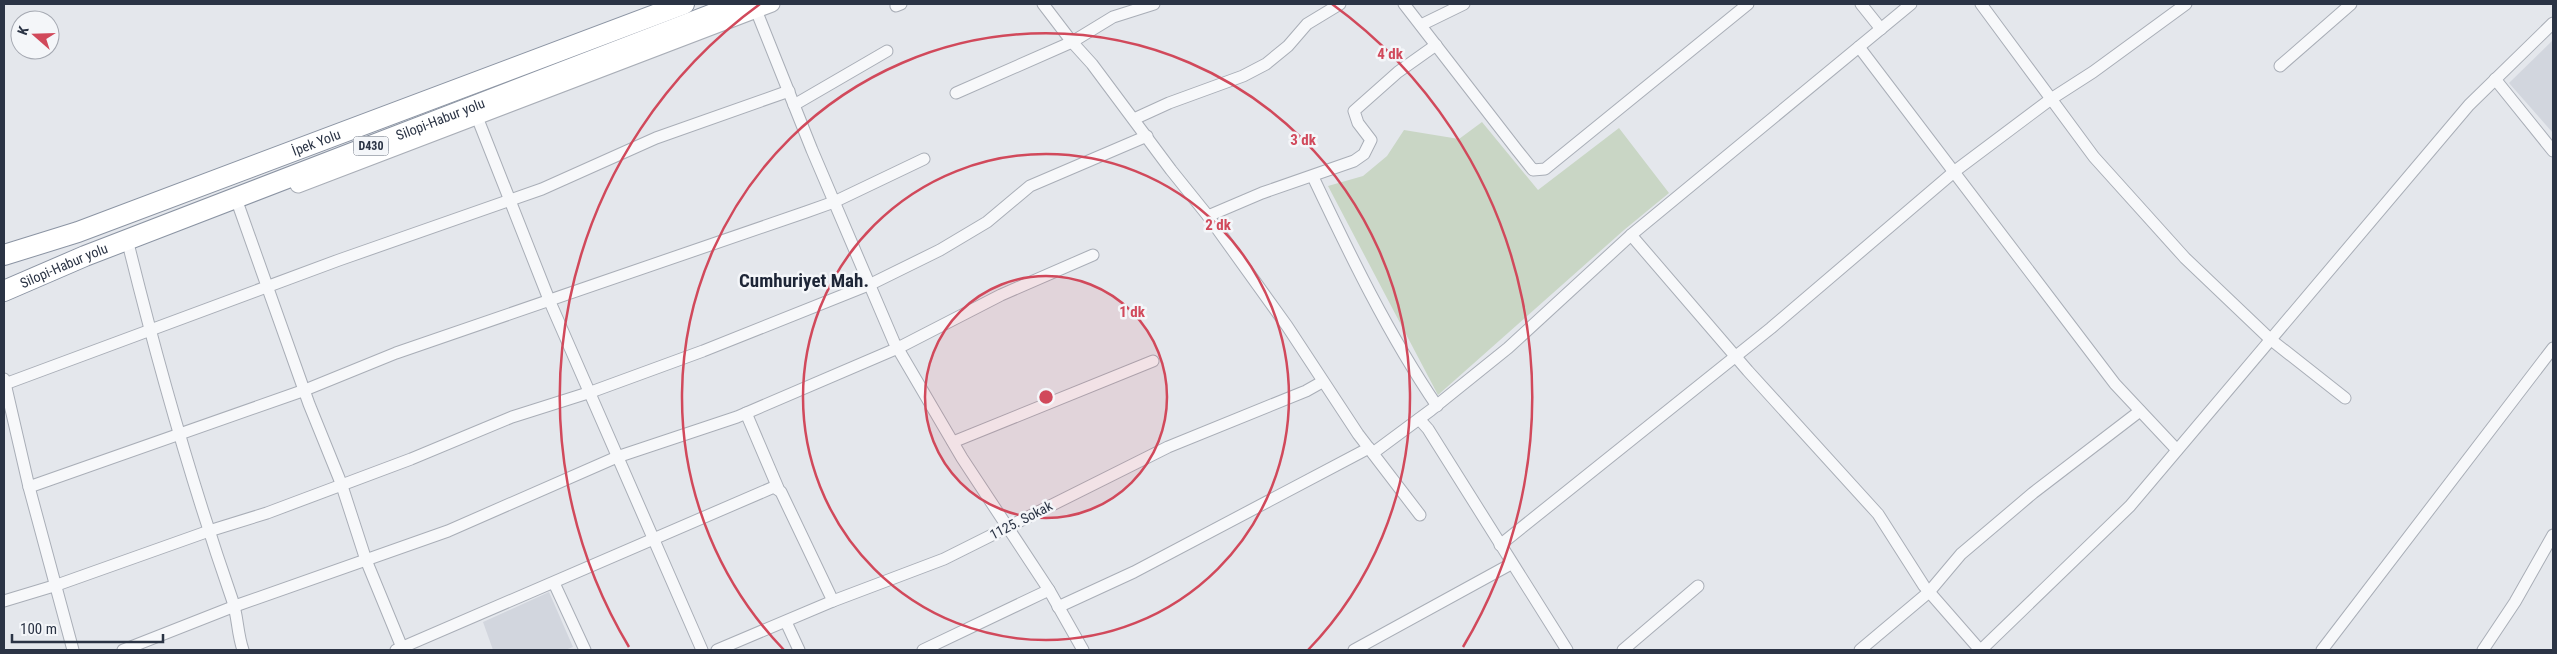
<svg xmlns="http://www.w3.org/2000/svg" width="2557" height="654" viewBox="0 0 2557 654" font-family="'Roboto Condensed',sans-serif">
<rect width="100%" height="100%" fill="#e4e7ec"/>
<g fill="#d2d6de">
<path d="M2553 40V133L2509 83Z"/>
<path d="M549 592 573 647 565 650H493L483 622Z"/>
</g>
<path fill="#c9d6c5" d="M1482 122 1538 190 1619 128 1669 193 1624 230 1438 395 1328 186 1363 176 1387 156 1404 130 1459 139Z"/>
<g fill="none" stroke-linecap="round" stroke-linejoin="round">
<defs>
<g id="street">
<path d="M1043 4 1072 42 1092 64 1171 170 1208 216 1287 326 1358 434 1420 515"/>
<path d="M1404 4 1517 150 1533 170 1545 169 1748 4"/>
<path d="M1861 4 1881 29"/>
<path d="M1981 4 2094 157 2185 258 2270 339 2345 398"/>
<path d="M896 6 901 4"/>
<path d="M756 10 812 150 894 342 962 458 1049 590 1083 650"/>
<path d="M1421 25 1464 4"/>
<path d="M1859 47 2115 384 2177 450"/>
<path d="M2280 66 2351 4"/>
<path d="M2495 79 2553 151"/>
<path d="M956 93 1072 42 1113 17 1154 4"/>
<path d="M794 105 887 51"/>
<path d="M477 117 550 302 702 650"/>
<path d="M1134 119 1169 103 1243 76 1266 64 1288 46 1307 24 1340 4"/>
<path d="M1313 177C1350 255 1388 334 1437 406"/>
<path d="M239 207 309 404 341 483 366 560 403 650"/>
<path d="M1208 216 1262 193 1354 161 1364 154 1371 140 1358 123 1354 111 1398 72 1436 45"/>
<path d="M1631 235 1748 371 1878 514 1924 586 1980 650"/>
<path d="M127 239C157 361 191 481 232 599 238 616 237 633 243 650"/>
<path d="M4 379 29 487 73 650"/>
<path d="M5 384 339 260 542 189 656 138 789 91"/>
<path d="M746 413 778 488"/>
<path d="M1419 419 1428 429 1567 650"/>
<path d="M953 442 1153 361"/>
<path d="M1373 453 1431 410 1508 348 1631 235 1911 4"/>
<path d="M29 487 305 390 396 353 806 212 834 202 924 159"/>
<path d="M1500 545 1771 328 1955 171 2051 99 2093 72 2186 4"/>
<path d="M554 583 585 650"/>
<path d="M4 601 57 585 209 531 267 513 411 459 512 417 591 392 703 351 871 284 940 250 987 222 1030 186 1147 136"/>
<path d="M1058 607 1134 572 1369 448"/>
<path d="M786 622 799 650"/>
<path d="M123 650 235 606 448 531 617 457 737 417 898 348 1001 295 1093 255"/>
<path d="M396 650 774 487 781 492 833 601"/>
<path d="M717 650 833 601 944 559 1168 447 1306 391 1322 382"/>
<path d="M923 650 1049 590"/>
<path d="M1354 650 1511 564"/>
<path d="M1623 650 1698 586"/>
<path d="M1860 650 1929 592 1961 554 2033 493 2140 411"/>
<path d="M1981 650 2130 506 2469 105 2553 23"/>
<path d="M2322 650 2553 348"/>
<path d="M2483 650 2515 602 2553 535"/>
</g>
<path id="secondary" d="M298 185 772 4"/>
<g id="highway">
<path id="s1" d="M4 255 78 232 684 4"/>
<path id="s2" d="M4 291 85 256 739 4"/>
</g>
</defs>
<use href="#street" stroke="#a9aeb7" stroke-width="13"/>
<use href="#secondary" stroke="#a9aeb7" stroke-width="17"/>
<use href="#highway" stroke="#8b94a3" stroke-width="22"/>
<use href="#street" stroke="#f7f8fa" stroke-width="11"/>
<use href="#secondary" stroke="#fff" stroke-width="15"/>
<use href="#highway" stroke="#fff" stroke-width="20"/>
</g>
<circle cx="1046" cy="397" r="121" fill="#d1495b" fill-opacity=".12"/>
<g fill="none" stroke="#d1495b" stroke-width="2.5">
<circle cx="1046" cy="397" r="121"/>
<circle cx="1046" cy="397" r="243"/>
<path d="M784 650A364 364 0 1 1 1308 650"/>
<path d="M629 647A486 486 0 0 1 760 4M1332 4A486 486 0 0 1 1463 647"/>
</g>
<g text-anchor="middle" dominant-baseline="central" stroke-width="5" stroke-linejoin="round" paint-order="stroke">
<rect fill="#f4f6f9" stroke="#676e7b" stroke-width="1" x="353.5" y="136.5" width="35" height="19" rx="4"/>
<g font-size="12" font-weight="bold" fill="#2b3445">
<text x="371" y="146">D430</text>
</g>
<g font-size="14" fill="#2b3445" stroke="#f4f6f9">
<text stroke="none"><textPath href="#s2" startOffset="469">Silopi-Habur yolu</textPath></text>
<text stroke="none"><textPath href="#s1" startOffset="332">İpek Yolu</textPath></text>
<text stroke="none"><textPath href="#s2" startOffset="65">Silopi-Habur yolu</textPath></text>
<text transform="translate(1021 520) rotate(-27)">1125. Sokak</text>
</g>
<g font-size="19" font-weight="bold" fill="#1d2536" stroke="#f4f6f9">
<text x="804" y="280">Cumhuriyet Mah.</text>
</g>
</g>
<circle cx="1046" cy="397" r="8" fill="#d1495b" stroke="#f4f6f9" stroke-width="2.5"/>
<g font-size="15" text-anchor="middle" font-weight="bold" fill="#d1495b" stroke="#f4f6f9" stroke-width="5" stroke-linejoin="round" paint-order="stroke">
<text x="1390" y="59">4 dk</text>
<text x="1303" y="145">3 dk</text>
<text x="1218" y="230">2 dk</text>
<text x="1132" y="317">1 dk</text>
</g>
<rect width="2557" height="654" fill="none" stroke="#2b3445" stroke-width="10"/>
<g transform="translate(35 35) rotate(290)"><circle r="24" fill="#f4f6f9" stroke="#a4a8b1"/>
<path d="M0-4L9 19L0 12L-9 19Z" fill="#d1495b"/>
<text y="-8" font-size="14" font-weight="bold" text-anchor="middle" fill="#2b3445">K</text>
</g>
<path d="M12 634v8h151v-8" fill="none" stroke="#2b3445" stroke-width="2.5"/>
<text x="20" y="634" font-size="15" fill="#2b3445" stroke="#f4f6f9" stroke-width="4" paint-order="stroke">100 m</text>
</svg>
